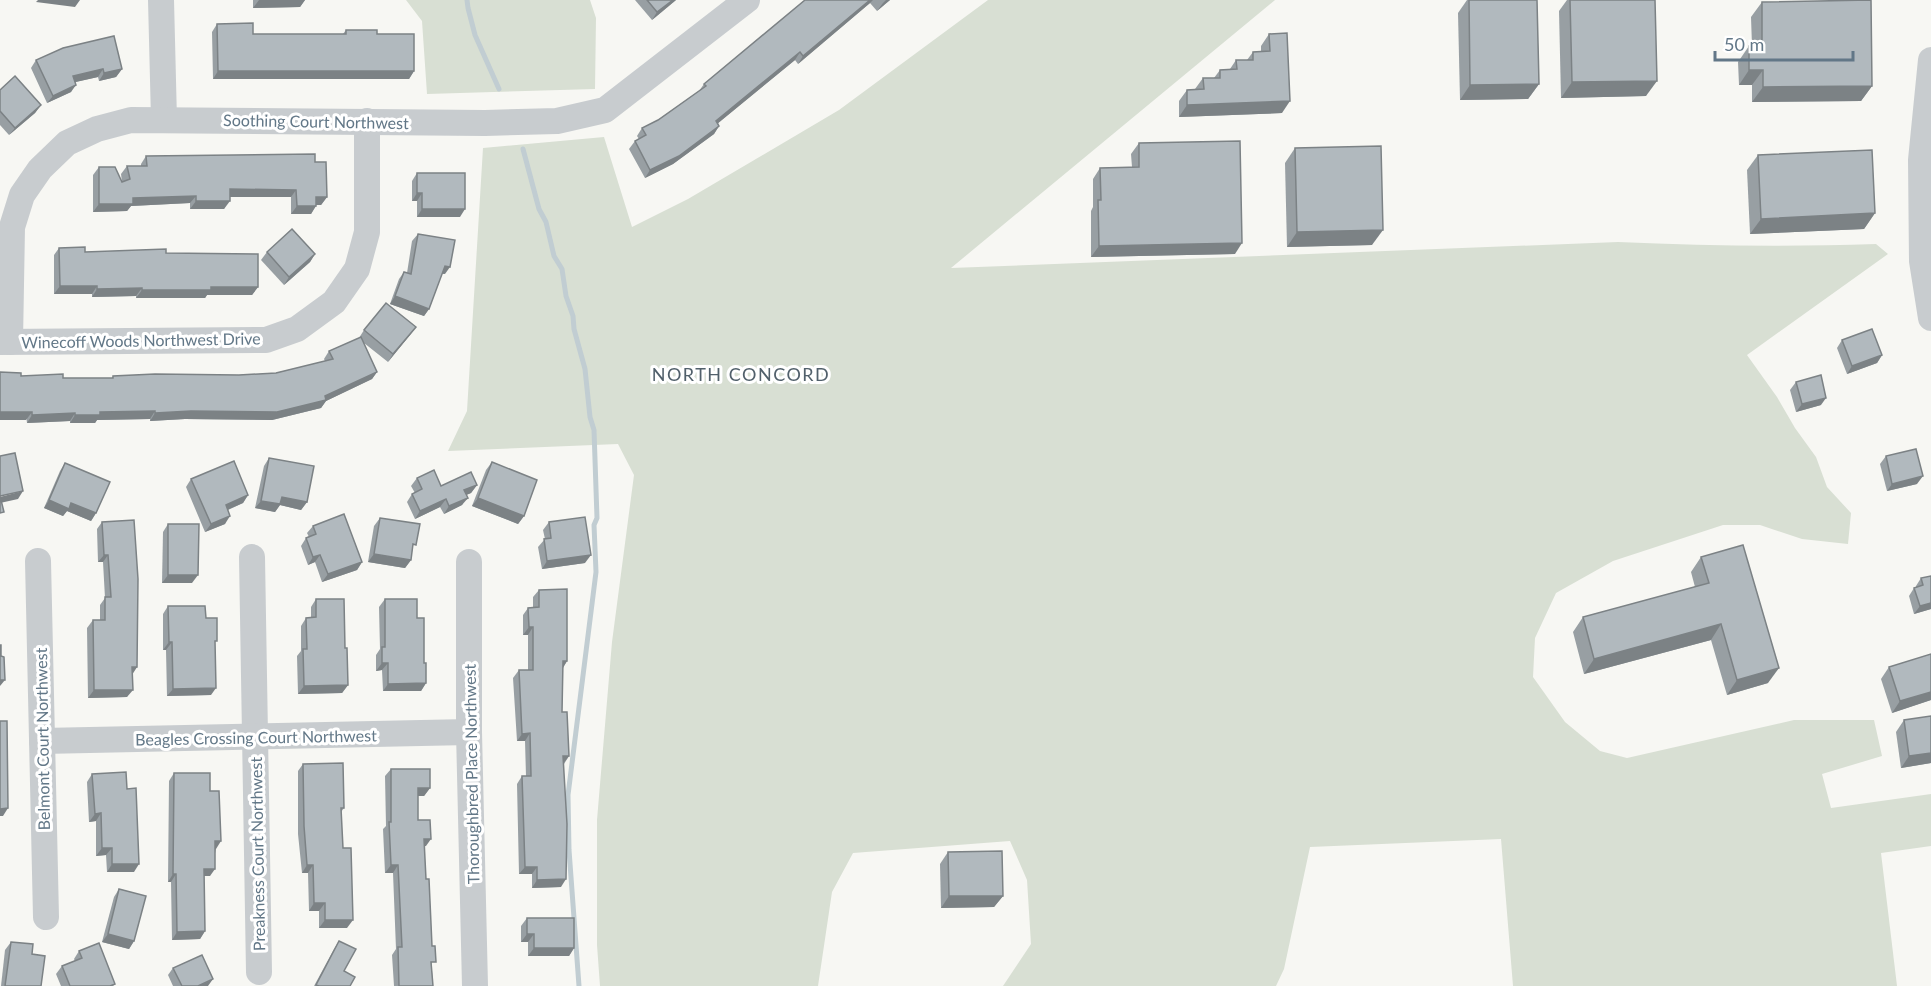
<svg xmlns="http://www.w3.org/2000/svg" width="1931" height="986" viewBox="0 0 1931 986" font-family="Lato,sans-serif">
<rect width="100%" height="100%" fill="#f7f7f3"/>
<g fill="#d8dfd3">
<path d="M406 0H590L596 18 595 89 427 94 422 21Z"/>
<path d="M988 0H1275L951 268 1618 242C1704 246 1790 247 1876 244L1888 254 1747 355 1777 397 1795 428 1816 457 1827 487 1851 513 1848 544 1802 539 1760 525H1723L1613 561 1556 593 1535 638 1533 677 1565 722 1600 751 1627 758 1794 720H1874L1882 756 1822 774 1831 808 1931 794V846L1881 853 1897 986H1513L1501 839 1310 847 1284 969 1276 986H1003L1031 944 1027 880 1010 841 853 853 832 892 818 986H600L597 945V820L612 642 634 475 618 444 448 451 467 411 483 148 604 137 632 227 688 199 839 110Z"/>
</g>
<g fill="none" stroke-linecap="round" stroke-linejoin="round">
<g stroke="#c1cdd2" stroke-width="5">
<path d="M467 0 468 8 475 35 499 89"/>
<path d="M523 149 539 209 546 222 554 256 562 269 566 296 573 316 574 329 585 369 590 417 594 430 597 518 594 525 596 572 568 795 569 850 579 986"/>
</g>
<g stroke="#c8cccf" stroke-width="26">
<path d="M161 0 164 120"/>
<path d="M1931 60 1921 160 1922 261 1931 318"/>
<path d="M0 342 266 340 297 329 334 302 357 269 367 232V121"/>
<path d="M10 342 12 227 22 195 40 169 67 143 97 129 131 120 485 123 557 121 605 110 747 0"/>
<path d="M252 557 259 972"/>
<path d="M38 561 46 917"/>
<path d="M469 562V732L475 986"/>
<path d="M42 741 469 732"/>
</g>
</g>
<g fill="#989fa3">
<path d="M253 0H305L300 7 253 8Z"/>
<path d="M635 0H676L652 20Z"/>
<path d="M805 0H890L877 11 870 3 798 64 795 60 718 123 719 126 714 134 673 164 645 178 629 149 635 141 639 139 637 136 642 128 658 120 699 91 704 84Z"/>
<path d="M1467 0H1537L1539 84 1528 99 1460 100 1458 13Z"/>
<path d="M1567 0H1655L1646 96 1561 98 1559 11Z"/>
<path d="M1762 2 1872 86 1861 101 1752 102V85H1739L1738 62 1749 46H1752L1751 17Z"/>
<path d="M217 24 253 34H343L346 30 377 34 414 71 409 79H213L212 32Z"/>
<path d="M1269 34 1282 113 1179 117V101L1187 90 1195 89 1203 78H1214L1220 70 1230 69 1236 60H1247L1253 52 1261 51V46Z"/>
<path d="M36 60 122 69 116 77 99 81 98 77 75 82 71 92 47 103 31 68Z"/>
<path d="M0 90 41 105 35 113 9 135 0 125Z"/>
<path d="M1139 143 1235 254 1091 257V211L1093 207V179L1100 168 1132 167 1131 154Z"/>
<path d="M1295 148 1372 245 1287 247 1285 163Z"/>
<path d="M1758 155 1875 213 1864 229 1750 234 1747 170Z"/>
<path d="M146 156 315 162 327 197 321 205H316L311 214H291V197H230L224 209H190V203L131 206 127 211 93 212V175L99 167 122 182 121 174 127 166H141V164Z"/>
<path d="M417 173 460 217H417V201H412V181Z"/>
<path d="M418 234 445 274H442L429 309 424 316 390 304 399 279 404 272 407 273 412 241Z"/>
<path d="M59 248 85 252 166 253 258 287 252 295H207L205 298H136V296L92 297V294H54V255Z"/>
<path d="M267 252 315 254 310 262 284 285 261 260Z"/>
<path d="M416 327 388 362 364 343 377 372 372 379 326 401 321 408 272 420 185 419 150 421V419L97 420 95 423H70V421L27 423 21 376 63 378H112L113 376 239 375 276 373 325 361 324 359 329 351 359 338 364 330Z"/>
<path d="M1842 340 1882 355 1877 363 1847 374 1837 348Z"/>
<path d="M1796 382 1821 405 1796 412 1790 390Z"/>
<path d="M1886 456 1917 484 1887 491 1880 464Z"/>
<path d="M269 458 307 502 301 510 280 505 275 512 255 508 264 466Z"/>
<path d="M492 462 524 516 518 524 472 506 486 470Z"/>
<path d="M65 463 96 513 91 521 67 511 63 516 44 508 60 471Z"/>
<path d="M417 478 441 486 477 485 471 493 466 495 462 505 444 514 440 507 415 519 407 502 412 494 415 493 411 486Z"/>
<path d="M191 479 248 495 243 503 228 510 225 524 205 532 186 487Z"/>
<path d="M380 518 411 560 405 568 368 562 374 526Z"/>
<path d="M102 522 137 667 132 673 127 697 88 698 87 628 93 620H100V605L105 598 103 562H98L97 529Z"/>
<path d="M549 522 585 563 542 569 538 547 545 539 543 530Z"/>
<path d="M168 524 192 583H162L163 532Z"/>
<path d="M313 526 362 562 357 570 322 582 315 562 308 565 301 546 306 538 309 537 307 533Z"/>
<path d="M1701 557 1768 683 1727 695 1711 640 1584 674 1573 632 1583 617 1695 587 1691 572Z"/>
<path d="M1921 578 1931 609 1914 614 1909 596 1914 588 1916 587V586Z"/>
<path d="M539 590 567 661 563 668 562 712 569 756 564 764 561 887 532 888V874H519L517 784 522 776H526L525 741H517L513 678 519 670H528V635H523V615L528 608 533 607V597Z"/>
<path d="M316 599 345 648 348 685 342 693 298 694 297 656 301 651V626L306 618H311V607Z"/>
<path d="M385 599 417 618 424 663 426 683 421 691H383L382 670 376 671V655L380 649 379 607Z"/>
<path d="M168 606 206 618 215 644 211 695 167 696 166 650H163V614Z"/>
<path d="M1889 667 1931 700 1892 713 1881 679Z"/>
<path d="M1904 720 1931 763 1901 768 1896 732Z"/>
<path d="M303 764 344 808 341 812 347 928H319V911H309L308 873H302L298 834V771Z"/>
<path d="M391 769 430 788 424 796H418V820L426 846H424L426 879 433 986H394L392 955 396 949 393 873H385L383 829 386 826 385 776Z"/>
<path d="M174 773 210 791 216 849 210 876H204L205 931 200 939 172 940 171 882H168L169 781Z"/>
<path d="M92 774 134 872H107L106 855 96 856V821L89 822 87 782Z"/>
<path d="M948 852 1003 896 994 907 941 908 940 864Z"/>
<path d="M119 889 134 941 129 949 102 942 114 897Z"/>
<path d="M527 918 574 948 569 956H528V942H521V926Z"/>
<path d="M339 941 344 971 350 986H314L334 949Z"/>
<path d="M11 942 32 954 41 986H1L5 950Z"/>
<path d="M79 951 114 986H61L56 974 62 966 75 961 74 959Z"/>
<path d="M173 968 208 986H173L168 975Z"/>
</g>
<g fill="#7c8285">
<path d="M38 0H80L75 7 36 2Z"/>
<path d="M259 0H305L300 7 253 8Z"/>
<path d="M673 0H676L652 20 657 12Z"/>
<path d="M870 0H873L870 3 798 64 803 56Z"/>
<path d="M886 0H890L877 11 883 3Z"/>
<path d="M800 52 795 60 711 129 716 121Z"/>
<path d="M103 69 98 77 67 84 73 76Z"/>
<path d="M122 69 116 77 99 81 104 73Z"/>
<path d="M1749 70H1763L1752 85H1739Z"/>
<path d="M218 71H414L409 79H213Z"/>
<path d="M1657 81 1646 96 1561 98 1572 82Z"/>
<path d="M1539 84 1528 99 1460 100 1470 85Z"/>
<path d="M76 85 71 92 47 103 53 96Z"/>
<path d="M1872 86 1861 101 1752 102 1763 87Z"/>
<path d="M1290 101 1282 113 1179 117 1187 105Z"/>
<path d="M41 105 35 113 9 135 15 128Z"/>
<path d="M719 126 714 134 673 164 645 178 650 170Z"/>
<path d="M230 189 296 190 291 197H224Z"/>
<path d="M417 193H422L417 201H412Z"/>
<path d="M196 196 190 203 131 206 127 211 93 212 99 204 133 198Z"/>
<path d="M316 197H327L321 205H311Z"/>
<path d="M196 201H230L224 209H190Z"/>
<path d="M297 206H316L311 214H291Z"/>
<path d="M422 209H465L460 217H417Z"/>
<path d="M1875 213 1864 229 1750 234 1761 219Z"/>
<path d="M1383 230 1372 245 1287 247 1297 232Z"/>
<path d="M1242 243 1235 254 1091 257 1099 246Z"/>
<path d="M315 254 310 262 284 285 289 277Z"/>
<path d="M445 266 450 267 445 274 439 273Z"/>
<path d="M60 286H97L92 294H54Z"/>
<path d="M211 287H258L252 295H207L205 298H136L142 290Z"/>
<path d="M142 288 136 296 92 297 97 289Z"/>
<path d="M395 296 429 309 424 316 390 304Z"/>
<path d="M416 327 410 335 388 362 393 354Z"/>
<path d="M1882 355 1877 363 1847 374 1852 366Z"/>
<path d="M377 372 372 379 326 401 321 408 272 420 185 419 150 421 155 413 325 396Z"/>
<path d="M1826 398 1821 405 1796 412 1802 404Z"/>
<path d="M155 411 150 419 97 420 95 423H70L75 415 100 412Z"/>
<path d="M0 412H32L26 420H0Z"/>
<path d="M75 413 70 421 27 423 32 415Z"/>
<path d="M1923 476 1917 484 1887 491 1892 484Z"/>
<path d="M477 485 471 493 459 498 464 490Z"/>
<path d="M23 491 18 499 0 503V497Z"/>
<path d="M248 495 243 503 220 513 226 505Z"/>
<path d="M282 497 307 502 301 510 280 505 275 512 255 508 261 501Z"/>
<path d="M468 498 462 505 444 514 449 506Z"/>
<path d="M478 498 524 516 518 524 472 506Z"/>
<path d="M446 499 440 507 415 519 420 511Z"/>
<path d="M49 500 71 503 96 513 91 521 67 511 63 516 44 508Z"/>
<path d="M230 516 225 524 205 532 211 524Z"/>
<path d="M374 554 411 560 405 568 368 562Z"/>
<path d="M104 555H108L103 562H98Z"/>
<path d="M320 555 315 562 308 565 313 557Z"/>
<path d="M591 555 585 563 542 569 547 561Z"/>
<path d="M362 562 357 570 322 582 328 574Z"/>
<path d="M168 575H198L192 583H162Z"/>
<path d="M1931 603V609L1914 614 1920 606Z"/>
<path d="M1721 624 1711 640 1584 674 1594 659Z"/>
<path d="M529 627H533L528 635H523Z"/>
<path d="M169 642H172L166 650H163Z"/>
<path d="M563 661H567L562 669Z"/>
<path d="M382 663H388L382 670 376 671Z"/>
<path d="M132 667H137L132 675Z"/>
<path d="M1779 668 1768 683 1727 695 1737 680Z"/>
<path d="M0 680H5L0 686Z"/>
<path d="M426 683 421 691H383L388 684Z"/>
<path d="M348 685 342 693 298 694 304 686Z"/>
<path d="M216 688 211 695 167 696 173 689Z"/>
<path d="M94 690H133L127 697 88 698Z"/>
<path d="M1931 692V700L1892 713 1900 701Z"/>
<path d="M530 733 525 741H517L522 734Z"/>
<path d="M1931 753V763L1901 768 1909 756Z"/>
<path d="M563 756H569L563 764Z"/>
<path d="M418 788H430L424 796H412Z"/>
<path d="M8 808 3 816H0V809Z"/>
<path d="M101 813 96 821 89 822 95 814Z"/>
<path d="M424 839H431L426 846 418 847Z"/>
<path d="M215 841H221L216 849H210Z"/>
<path d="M102 848H112L106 855 96 856Z"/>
<path d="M112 864H139L134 872H107Z"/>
<path d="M307 865H313L308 873H302Z"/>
<path d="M391 865H398L393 873H385Z"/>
<path d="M525 867H537L532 874H519Z"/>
<path d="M204 869H215L210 876H199Z"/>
<path d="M173 874H176L171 882H168Z"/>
<path d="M566 879 561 887 532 888 537 880Z"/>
<path d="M949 896H1003L994 907 941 908Z"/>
<path d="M314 903H325L319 911H309Z"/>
<path d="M325 920H353L347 928H319Z"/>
<path d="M205 931 200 939 172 940 177 932Z"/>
<path d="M108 934 134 941 129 949 102 942Z"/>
<path d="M527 934H534L528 942H521Z"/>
<path d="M534 948H574L569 956H528Z"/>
<path d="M213 979 208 986H198Z"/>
</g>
<g fill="#b1b9be" stroke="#7c8285" stroke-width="1.5">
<path d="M647 0H673L657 12Z"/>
<path d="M805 0H870L803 56 800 52 716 121 719 126 679 156 650 170 635 141 646 135 642 128 658 120 706 86 704 84Z"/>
<path d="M1469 0H1537L1539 84 1470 85Z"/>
<path d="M1570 0H1655L1657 81 1572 82Z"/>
<path d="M1871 0 1872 86 1763 87V70H1749V46H1762V2Z"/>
<path d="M253 23V34H346V30H377V34H414V71H218L217 24Z"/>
<path d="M1287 33 1290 101 1187 105V90L1204 89 1203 78H1220V70L1237 69 1236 60H1253V52L1270 51 1269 34Z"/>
<path d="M114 36 122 69 104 73 103 69 73 76 76 85 53 96 36 60 63 48Z"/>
<path d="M15 76 41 105 15 128 0 111V90Z"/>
<path d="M1240 141 1242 243 1099 246 1098 200H1101L1100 168 1139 167V143Z"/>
<path d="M1381 146 1383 230 1297 232 1295 148Z"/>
<path d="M1872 150 1875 213 1761 219 1758 155Z"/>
<path d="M315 154V162H326L327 197H316V206H297L296 190 230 189V201H196V196L133 198V204H99V167H115L122 182 130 179 127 166H147L146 156Z"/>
<path d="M417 173H465V209H422V193H417Z"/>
<path d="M292 229 315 254 289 277 267 252Z"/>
<path d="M418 234 455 240 450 267 445 266 429 309 395 296 404 272 411 274Z"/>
<path d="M85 247V252L166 249V253L258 254V287H211V290H142V288L97 289V286H60L59 248Z"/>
<path d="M386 303 416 327 393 354 364 330Z"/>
<path d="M1872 329 1882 355 1852 366 1842 340Z"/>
<path d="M361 337 377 372 325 396 326 400 277 412 191 411 155 413V411L100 412V415H75V413L32 415V412H0V372L21 373V376L63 374V378H113V376L155 374 239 375 276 373 333 359 329 351Z"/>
<path d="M1821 375 1826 398 1802 404 1796 382Z"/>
<path d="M1916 449 1923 476 1892 484 1886 456Z"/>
<path d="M15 453 23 491 0 496 4 512 0 513V456Z"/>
<path d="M269 458 314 466 307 502 282 497 280 504 261 501Z"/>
<path d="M234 461 248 495 226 505 230 516 211 524 191 479Z"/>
<path d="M492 462 537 480 524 516 478 498Z"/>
<path d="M65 463 110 482 96 513 71 503 69 509 49 500Z"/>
<path d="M434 470 441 486 471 472 477 485 464 490 468 498 449 506 446 499 420 511 412 494 422 489 417 478Z"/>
<path d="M344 514 362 562 328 574 320 555 313 557 306 538 316 534 313 526Z"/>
<path d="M585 517 591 555 547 561 544 539 551 538 549 522Z"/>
<path d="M380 518 420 524 416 545 413 544 411 560 374 554Z"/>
<path d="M134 520 138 579 137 667H132L133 690H94L93 620H105V597H111L108 555H104L102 522Z"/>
<path d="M168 524H199L198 575H168Z"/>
<path d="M1743 545 1779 668 1737 680 1721 624 1594 659 1583 617 1709 583 1701 557Z"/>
<path d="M1931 576V603L1920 606 1914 588 1923 585 1921 578Z"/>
<path d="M567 589V661H563L562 712H567L569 756H563L567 824 566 879 537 880V867H525L522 776H531L530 733 522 734 519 670H533V627H529L528 608 539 607V590Z"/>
<path d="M316 599H344L345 648H347L348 685 304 686 303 649H307L306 618 316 617Z"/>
<path d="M385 599H417V618H424V663H426V683L388 684V663H382V647H385Z"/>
<path d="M168 606H205L206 618H217V641H215L216 688 173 689 172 642H169Z"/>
<path d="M0 645H1V656L4 657 5 680H0Z"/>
<path d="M1931 654V692L1900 701 1889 667Z"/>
<path d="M1931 716V753L1909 756 1904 720Z"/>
<path d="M0 721H7L8 808 0 809Z"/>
<path d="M343 763 344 808H341L343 848H351L353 920H325V903H314L313 865H307L304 826 303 764Z"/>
<path d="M391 769H430V788H418V820H430L431 839H424L426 879H429L432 946H435L436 962H431L433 986H399L398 947H402L398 865H391L389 822H391Z"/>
<path d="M126 772 127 789 136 788 139 864H112V848H102L101 813 95 814 92 774Z"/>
<path d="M174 773H210V791H219L221 841H215V869H204L205 931 177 932 176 874H173Z"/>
<path d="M1002 851 1003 896H949L948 852Z"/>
<path d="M119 889 146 896 134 941 108 934Z"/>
<path d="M527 918H574V948H534V934H527Z"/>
<path d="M339 941 356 949 344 971 355 977 350 986H319L316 985Z"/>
<path d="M11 942 33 944 32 954 45 956 41 986H5Z"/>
<path d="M99 943 115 984 110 986H70L62 966 82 958 79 951Z"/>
<path d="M202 955 213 979 198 986H182L173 968Z"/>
</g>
<g text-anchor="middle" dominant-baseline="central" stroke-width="6" stroke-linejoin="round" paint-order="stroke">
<g font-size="16" fill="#627787" stroke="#fff">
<text transform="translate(316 121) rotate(1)">Soothing Court Northwest</text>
<text transform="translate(141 340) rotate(-1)">Winecoff Woods Northwest Drive</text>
<text transform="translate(256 737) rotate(-1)">Beagles Crossing Court Northwest</text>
<text transform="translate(42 739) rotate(-91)">Belmont Court Northwest</text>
<text transform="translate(471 774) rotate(-91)">Thoroughbred Place Northwest</text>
<text transform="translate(257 854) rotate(-91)">Preakness Court Northwest</text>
</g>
<g font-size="18" letter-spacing="1.5" fill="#51606b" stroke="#fff">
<text x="741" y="374">NORTH CONCORD</text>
</g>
</g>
<path d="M1715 51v9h138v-9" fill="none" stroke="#627787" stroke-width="3"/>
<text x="1724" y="51" font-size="18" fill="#627787" stroke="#ffffff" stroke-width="4.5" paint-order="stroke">50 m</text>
</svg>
